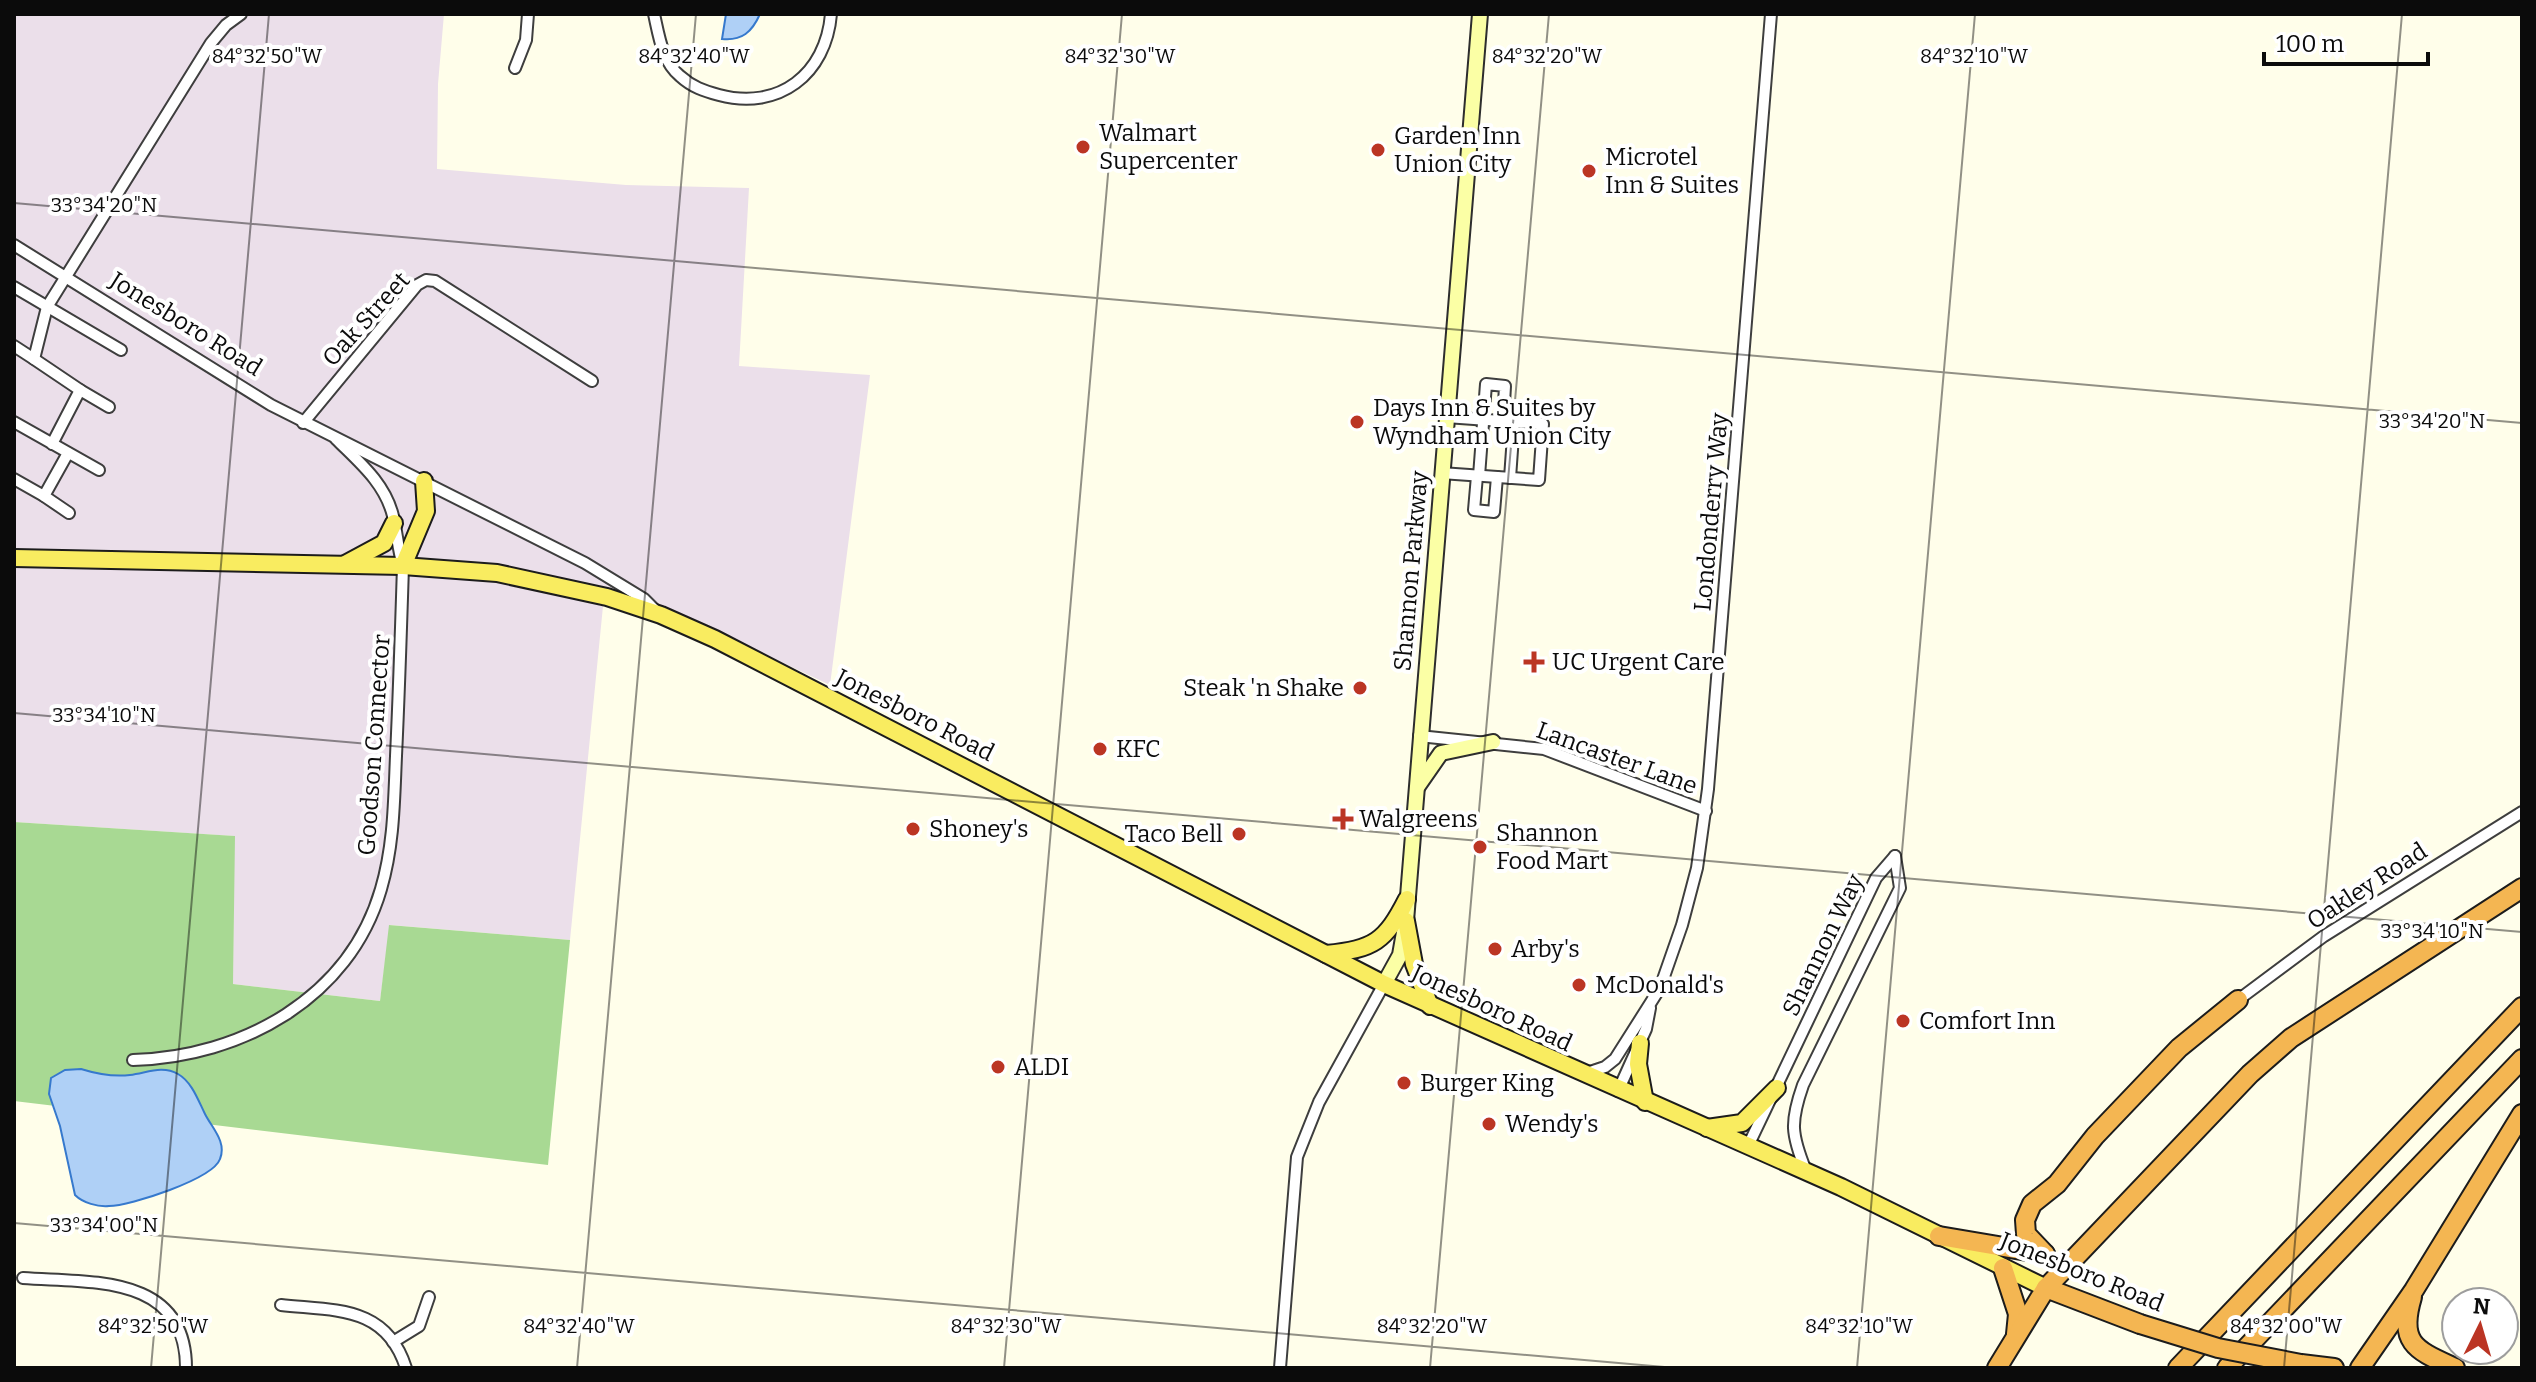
<svg xmlns="http://www.w3.org/2000/svg" width="2536" height="1382" viewBox="0 0 2536 1382" font-family="Bitter,serif">
<rect width="100%" height="100%" fill="#fffeea"/>
<path fill="#ebdfea" d="M14 14H444L438 84 437 169 626 185 749 188 739 366 870 375 830 685 724 635 604 596 570 940 390 925 380 1001 233 984 234 836 14 822Z"/>
<path fill="#a8d993" d="M14 822 235 836 233 984 380 1001 389 925 570 940 548 1165 14 1101Z"/>
<g fill="#afd0f6" stroke="#3679cd" stroke-width="2">
<path d="M726 14H760C752 32 742 41 722 39Z"/>
<path d="M81 1069C97 1074 113 1077 130 1075 147 1073 162 1065 178 1074 192 1082 198 1100 205 1114 212 1128 227 1142 220 1159 213 1179 130 1206 109 1206 98 1207 83 1203 75 1195L60 1126 49 1094 51 1078 65 1070Z"/>
</g>
<g fill="none" stroke-linecap="round" stroke-linejoin="round">
<defs>
<g id="street">
<path d="M654 14C659 36 662 61 680 76 692 87 704 91 719 95 779 111 826 74 831 14"/>
<path d="M515 68 526 40 528 14"/>
<path d="M14 245 271 405 585 563 644 599 656 611"/>
<path d="M14 287 121 350"/>
<path d="M14 346 34 359 47 307 211 43 226 25 241 14"/>
<path d="M34 359 80 390 52 444"/>
<path d="M80 390 109 407"/>
<path d="M14 422 99 470"/>
<path d="M303 423 417 285 426 280 435 281 592 381"/>
<path d="M68 453 44 496 69 513"/>
<path d="M1441 473 1539 480 1543 424 1446 417"/>
<path d="M1477 476 1474 510 1494 512 1497 477"/>
<path d="M1479 476 1486 384 1505 386 1503 421"/>
<path d="M1510 478 1514 422"/>
<path d="M14 479 44 496"/>
<path d="M1419 736 1544 749 1706 811"/>
<path d="M2238 1000 2324 936 2522 812"/>
<path d="M133 1060C241 1057 349 999 381 889 394 845 394 801 396 756 399 693 401 630 403 566 398 549 397 533 393 516 385 483 359 462 336 439"/>
<path d="M1584 1074 1605 1067 1615 1059 1660 988 1682 925 1697 868 1708 789 1771 14"/>
<path d="M1618 1091 1646 1029 1650 1008"/>
<path d="M1748 1146 1876 878 1895 856"/>
<path d="M1806 1171C1791 1134 1790 1122 1803 1085L1900 888 1895 856"/>
<path d="M23 1278C89 1283 186 1273 186 1368"/>
<path d="M281 1305C335 1311 386 1305 406 1368"/>
<path d="M393 1342 419 1326 429 1297"/>
<path d="M1280 1368 1297 1157 1319 1102 1384 984"/>
</g>
<g id="secondary">
<path d="M1418 786 1441 753 1493 742"/>
<path d="M1384 984 1400 955 1406 921 1480 14"/>
</g>
<g id="primary">
<path d="M14 558 403 566 497 573 607 597 661 615 715 639 1384 984 1841 1187 2046 1288"/>
<path d="M345 564 384 543 394 523"/>
<path d="M403 566 426 511 424 481"/>
<path d="M1406 921 1414 964 1430 1006"/>
<path d="M1326 954C1374 949 1385 942 1407 899"/>
<path d="M1640 1043 1638 1064 1645 1102"/>
<path d="M1707 1128 1742 1123 1777 1088"/>
</g>
<g id="highway">
<path d="M1939 1236 2045 1254"/>
<path d="M2045 1254 2026 1234 2025 1220 2032 1204 2057 1184 2095 1136 2179 1048 2238 1000"/>
<path d="M2003 1268 2018 1314 2016 1334"/>
<path d="M2046 1288 2140 1324"/>
<path d="M2412 1297C2398 1344 2416 1350 2455 1368"/>
<path d="M2301 1364 2334 1368"/>
<path d="M1997 1368 2046 1288 2250 1074 2291 1038 2522 888"/>
<path d="M2178 1368 2522 1007"/>
<path d="M2227 1368 2522 1059"/>
<path d="M2360 1368 2414 1290 2522 1114"/>
</g>
</defs>
<use href="#street" stroke="#3e3e3e" stroke-width="14"/>
<use href="#secondary" stroke="#2d2d2d" stroke-width="18"/>
<use href="#primary" stroke="#1c1c1c" stroke-width="20"/>
<use href="#highway" stroke="#1c1c1c" stroke-width="22"/>
<use href="#street" stroke="#fff" stroke-width="10"/>
<use href="#secondary" stroke="#fbffa5" stroke-width="14"/>
<use href="#primary" stroke="#f9ec60" stroke-width="16"/>
<use href="#highway" stroke="#f4b652" stroke-width="18"/>
<defs>
<path id="highway-bridge" d="M2140 1324 2218 1348 2301 1364"/>
</defs>
<use href="#highway-bridge" stroke="#1c1c1c" stroke-width="22" stroke-linecap="butt"/>
<use href="#highway-bridge" stroke="#f4b652" stroke-width="18"/>
</g>
<path fill="none" stroke="#0b0b0b" stroke-width="2" stroke-opacity="0.45" d="M14 203 2522 423M14 713 2522 932M14 1223 1676 1368M151 1368 269 14M577 1368 696 14M1004 1368 1122 14M1430 1368 1549 14M1857 1368 1975 14M2284 1368 2402 14"/>
<g fill="#bb3524" stroke="#fff" stroke-width="3">
<circle cx="1083" cy="147" r="8"/>
<circle cx="1378" cy="150" r="8"/>
<circle cx="1589" cy="171" r="8"/>
<circle cx="1357" cy="422" r="8"/>
<path d="M1530 650h8v8h8v8h-8v8h-8v-8h-8v-8h8z"/>
<circle cx="1360" cy="688" r="8"/>
<circle cx="1100" cy="749" r="8"/>
<path d="M1339 807h8v8h8v8h-8v8h-8v-8h-8v-8h8z"/>
<circle cx="913" cy="829" r="8"/>
<circle cx="1239" cy="834" r="8"/>
<circle cx="1480" cy="847" r="8"/>
<circle cx="1495" cy="949" r="8"/>
<circle cx="1579" cy="985" r="8"/>
<circle cx="1903" cy="1021" r="8"/>
<circle cx="998" cy="1067" r="8"/>
<circle cx="1404" cy="1083" r="8"/>
<circle cx="1489" cy="1124" r="8"/>
</g>
<g text-anchor="middle" dominant-baseline="central" stroke-width="8" stroke-linejoin="round" paint-order="stroke">
<g font-size="24" fill="#0b0b0b" stroke="#fff" text-anchor="start">
<text x="1099" y="133">Walmart<tspan x="1099" dy="28">Supercenter</tspan></text>
<text x="1394" y="136">Garden Inn<tspan x="1394" dy="28">Union City</tspan></text>
<text x="1605" y="157">Microtel<tspan x="1605" dy="28">Inn &amp; Suites</tspan></text>
<text x="1373" y="408">Days Inn &amp; Suites by<tspan x="1373" dy="28">Wyndham Union City</tspan></text>
<text x="1552" y="662">UC Urgent Care</text>
<text x="1344" y="688" text-anchor="end">Steak 'n Shake</text>
<text x="1116" y="749">KFC</text>
<text x="1359" y="819">Walgreens</text>
<text x="929" y="829">Shoney's</text>
<text x="1496" y="833">Shannon<tspan x="1496" dy="28">Food Mart</tspan></text>
<text x="1223" y="834" text-anchor="end">Taco Bell</text>
<text x="1511" y="949">Arby's</text>
<text x="1595" y="985">McDonald's</text>
<text x="1919" y="1021">Comfort Inn</text>
<text x="1014" y="1067">ALDI</text>
<text x="1420" y="1083">Burger King</text>
<text x="1505" y="1124">Wendy's</text>
</g>
<g font-size="24" fill="#0b0b0b" stroke="#fff">
<text transform="translate(366 319) rotate(-48)">Oak Street</text>
<text transform="translate(186 324) rotate(32)">Jonesboro Road</text>
<text transform="translate(1711 512) rotate(-85)">Londonderry Way</text>
<text transform="translate(1411 571) rotate(-85)">Shannon Parkway</text>
<text transform="translate(915 715) rotate(27)">Jonesboro Road</text>
<text transform="translate(374 745) rotate(-86)">Goodson Connector</text>
<text transform="translate(1617 758) rotate(20)">Lancaster Lane</text>
<text transform="translate(2367 886) rotate(-33)">Oakley Road</text>
<text transform="translate(1823 945) rotate(-64)">Shannon Way</text>
<text transform="translate(1492 1008) rotate(25)">Jonesboro Road</text>
<text transform="translate(2082 1272) rotate(22)">Jonesboro Road</text>
</g>
</g>
<g font-size="20" text-anchor="middle" fill="#0b0b0b" stroke="#fff" stroke-width="8" stroke-linejoin="round" paint-order="stroke">
<text x="267" y="63">84°32'50"W</text>
<text x="694" y="63">84°32'40"W</text>
<text x="1120" y="63">84°32'30"W</text>
<text x="1547" y="63">84°32'20"W</text>
<text x="1974" y="63">84°32'10"W</text>
<text x="104" y="212">33°34'20"N</text>
<text x="2432" y="428">33°34'20"N</text>
<text x="104" y="722">33°34'10"N</text>
<text x="2432" y="938">33°34'10"N</text>
<text x="104" y="1232">33°34'00"N</text>
<text x="153" y="1333">84°32'50"W</text>
<text x="579" y="1333">84°32'40"W</text>
<text x="1006" y="1333">84°32'30"W</text>
<text x="1432" y="1333">84°32'20"W</text>
<text x="1859" y="1333">84°32'10"W</text>
<text x="2286" y="1333">84°32'00"W</text>
</g>
<rect width="2536" height="1382" fill="none" stroke="#0b0b0b" stroke-width="32"/>
<g transform="translate(2480 1326) rotate(5)"><circle r="38" fill="#ffffff" stroke="#9d9d9d" stroke-width="2"/>
<path d="M0-6L14 30L0 20L-14 30Z" fill="#bb3524"/>
<text y="-12" font-size="22" font-weight="bold" text-anchor="middle" fill="#0b0b0b">N</text>
</g>
<path d="M2264 52v12h164v-12" fill="none" stroke="#0b0b0b" stroke-width="4"/>
<text x="2276" y="52" font-size="24" fill="#0b0b0b" stroke="#ffffff" stroke-width="6" paint-order="stroke">100 m</text>
</svg>
